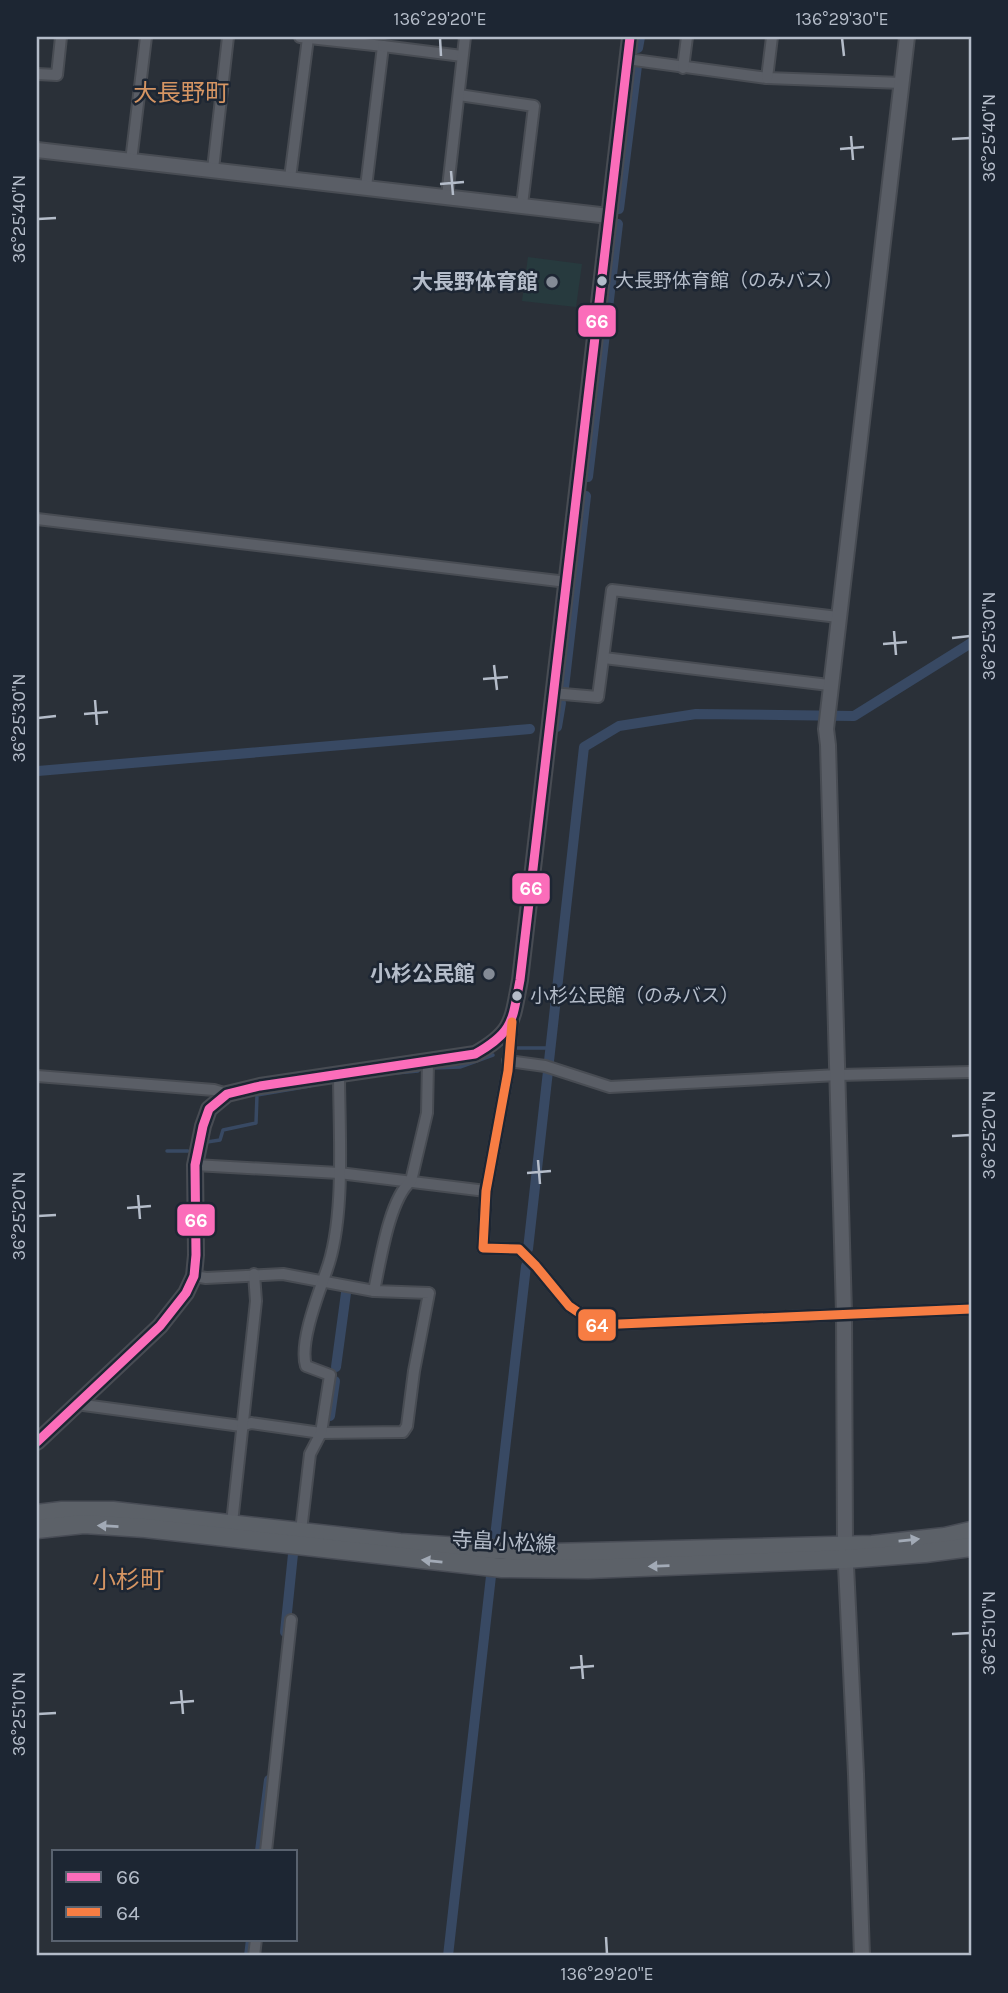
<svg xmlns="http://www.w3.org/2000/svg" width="1008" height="1993" viewBox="0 0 1008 1993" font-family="Karla,'Noto Sans JP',sans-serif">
<rect width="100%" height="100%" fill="#2a3038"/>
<path fill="#273a3e" d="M528 257 582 264 576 307 522 301Z"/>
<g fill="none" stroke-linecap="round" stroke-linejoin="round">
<g stroke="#384963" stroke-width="3.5">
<path d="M516 1048H550"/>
<path d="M434 1068 460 1067 493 1055"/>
<path d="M396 1073 418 1071"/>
<path d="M207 1142 220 1140 223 1130 256 1123 257 1095 310 1086"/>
<path d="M167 1151H188"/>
</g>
<g stroke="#384963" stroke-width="10">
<path d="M638 48 640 37"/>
<path d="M619 209 637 66"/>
<path d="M588 477 618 224"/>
<path d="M564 688 586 496"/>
<path d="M557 727 561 703"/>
<path d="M38 771 530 729"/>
<path d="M549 1061 584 747 619 726 696 714 854 716 971 643"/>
<path d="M528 1249 548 1071"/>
<path d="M336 1367 346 1293"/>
<path d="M330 1416 335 1381"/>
<path d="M495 1537 526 1266"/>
<path d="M285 1632 293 1554"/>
<path d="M260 1851 269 1780"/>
<path d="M249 1956 251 1939"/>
<path d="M448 1956 491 1576"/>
</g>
<defs>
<g id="minor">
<path d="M300 37 383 46 366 187"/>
<path d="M383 46 462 56"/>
<path d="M627 59 767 78 902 83"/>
<path d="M683 68 687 37"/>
<path d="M37 74 57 75 61 37"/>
<path d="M767 78 772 37"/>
<path d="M459 95 534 106 522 205"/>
<path d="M131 161 146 37"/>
<path d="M213 169 228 37"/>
<path d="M290 178 308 38"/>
<path d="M447 196 465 37"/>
<path d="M37 519 567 582"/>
<path d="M604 658 829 685"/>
<path d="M552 693 598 697 612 590 838 617"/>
<path d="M512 1022 508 1071 486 1191 483 1248 519 1249 536 1266 569 1306 597 1325 971 1309"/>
<path d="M508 1061 545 1066 610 1087 838 1075 971 1072"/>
<path d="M37 1076 214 1090 227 1094"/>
<path d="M195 1165 339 1173 486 1191"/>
<path d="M194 1276 206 1278 283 1274 374 1291"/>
<path d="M76 1404 241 1426 251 1423 321 1433 403 1432 407 1426 414 1371 429 1293 374 1291C380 1263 389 1199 411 1181L427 1113 428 1062"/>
<path d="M232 1523 256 1301 254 1274"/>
<path d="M301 1531 310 1454 321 1433 330 1375 306 1366C299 1343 318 1295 326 1272 346 1219 339 1131 339 1074"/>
<path d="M266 1851 291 1620"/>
<path d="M254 1956 256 1939"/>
</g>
<g id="tertiary">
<path d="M37 150 609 216"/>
<path d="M37 1442 160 1326 186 1293 194 1276 196 1255 195 1165 203 1126 209 1109 227 1094 260 1086 475 1054C514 1032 512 1021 520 980L630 37"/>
<path d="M862 1956 856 1774 845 1545 844 1313 828 745 826 729 907 37"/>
</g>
<g id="primary">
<path d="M37 1514 62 1511H113L400 1543 551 1553 872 1545 945 1537 971 1531"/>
<path d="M37 1529 84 1524 145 1528 502 1568 588 1569 846 1559 925 1553 971 1547"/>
</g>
</defs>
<use href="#minor" stroke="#484c53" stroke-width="14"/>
<use href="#tertiary" stroke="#484c53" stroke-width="18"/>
<use href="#primary" stroke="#484c55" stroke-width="21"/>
<use href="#minor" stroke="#5a5e66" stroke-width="10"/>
<use href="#tertiary" stroke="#5a5e66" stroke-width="14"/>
<use href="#primary" stroke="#5c6168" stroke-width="18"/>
<defs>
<path id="bus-1" d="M37 1442 160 1326 186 1293 194 1276 196 1255 195 1165 203 1126 209 1109 227 1094 260 1086 475 1054C514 1032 512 1021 520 980L630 37"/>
<path id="bus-2" d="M512 1022 508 1071 486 1191 483 1248 519 1249 536 1266 569 1306 597 1325 971 1309"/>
</defs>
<use href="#bus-1" stroke="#1d2633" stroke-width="14"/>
<use href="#bus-2" stroke="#1d2633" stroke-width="14"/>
<use href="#bus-1" stroke="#fb6dba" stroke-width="9"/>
<use href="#bus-2" stroke="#f77d43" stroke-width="9"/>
</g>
<defs><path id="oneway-solid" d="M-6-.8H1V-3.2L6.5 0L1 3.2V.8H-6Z" transform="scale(1.75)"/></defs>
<g fill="#a2aab6">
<use href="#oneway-solid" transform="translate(108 1526) rotate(-177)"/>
<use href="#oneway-solid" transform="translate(909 1540) rotate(-6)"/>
<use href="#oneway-solid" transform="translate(432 1561) rotate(-174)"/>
<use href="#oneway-solid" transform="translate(659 1566) rotate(178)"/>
</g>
<path fill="none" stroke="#b4bcc9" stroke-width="2.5" d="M440 38 441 56M842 38 844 56M851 136 853 160M952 139 970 138M840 149 864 147M451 171 453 195M440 184 464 182M38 219 56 218M894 631 896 655M952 638 970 636M883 644 907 642M494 665 497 690M483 679 508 677M95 700 97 725M84 714 108 712M38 718 56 716M952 1136 970 1135M538 1160 540 1184M527 1173 551 1171M138 1195 140 1219M127 1208 151 1206M38 1216 56 1215M952 1634 970 1633M581 1655 583 1679M570 1668 594 1666M181 1690 183 1714M170 1703 194 1701M38 1714 56 1713M606 1937 607 1954"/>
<g fill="#b4bcc9" stroke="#1d2633" stroke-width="2.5">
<circle cx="602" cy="281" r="6"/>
<circle cx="517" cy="996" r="6"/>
</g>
<g fill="#848b96" stroke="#1d2633" stroke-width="2.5">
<circle cx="552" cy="282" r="7"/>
<circle cx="489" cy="974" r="7"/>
</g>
<g text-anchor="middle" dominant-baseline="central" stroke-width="5" stroke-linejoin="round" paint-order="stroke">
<g font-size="19" fill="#b4bcc9" stroke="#1d2633" text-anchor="start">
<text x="615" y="281">大長野体育館（のみバス）</text>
<text x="530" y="996">小杉公民館（のみバス）</text>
</g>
<g font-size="21" font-weight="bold" fill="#b4bcc9" stroke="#1d2633" text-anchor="end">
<text x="538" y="282">大長野体育館</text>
<text x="475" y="974">小杉公民館</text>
</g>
<g font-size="21" fill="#b4bcc9" stroke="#1d2633">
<text transform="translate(504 1542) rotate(3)">寺畠小松線</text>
</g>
<g font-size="24" fill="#d59563" stroke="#1d2633">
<text x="181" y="93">大長野町</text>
<text x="128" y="1580">小杉町</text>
</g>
</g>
<g stroke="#1d2633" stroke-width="2.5">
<rect x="577" y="304" width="40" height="34" rx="7" fill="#fb6dba"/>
<rect x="511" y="872" width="40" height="33" rx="7" fill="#fb6dba"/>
<rect x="176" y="1203" width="40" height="34" rx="7" fill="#fb6dba"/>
<rect x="577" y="1308" width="40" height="34" rx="7" fill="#f77d43"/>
</g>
<g font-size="19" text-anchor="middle" font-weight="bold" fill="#fff">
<text x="597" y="328">66</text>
<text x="531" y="895">66</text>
<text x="196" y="1227">66</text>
<text x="597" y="1332">64</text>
</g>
<rect width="1008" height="1993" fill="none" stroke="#1d2633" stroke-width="77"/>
<rect x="52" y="1850" width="245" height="91" fill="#1d2633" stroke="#59626f" stroke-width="2"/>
<rect x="66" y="1872" width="35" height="10" fill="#fb6dba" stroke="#59626f" stroke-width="2"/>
<text x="116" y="1884" font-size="21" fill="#b4bcc9">66</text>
<rect x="66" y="1907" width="35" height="10" fill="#f77d43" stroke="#59626f" stroke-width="2"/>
<text x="116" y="1920" font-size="21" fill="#b4bcc9">64</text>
<rect x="38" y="38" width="932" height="1916" fill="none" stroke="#b4bcc9" stroke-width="2.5"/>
<g font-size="18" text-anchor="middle" fill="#b4bcc9">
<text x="440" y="25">136°29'20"E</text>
<text x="842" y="25">136°29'30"E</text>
<text transform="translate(989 138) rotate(-90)" y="6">36°25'40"N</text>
<text transform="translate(19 219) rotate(-90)" y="6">36°25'40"N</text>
<text transform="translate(989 636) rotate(-90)" y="6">36°25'30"N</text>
<text transform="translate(19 718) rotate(-90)" y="6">36°25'30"N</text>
<text transform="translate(989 1135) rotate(-90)" y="6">36°25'20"N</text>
<text transform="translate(19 1216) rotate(-90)" y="6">36°25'20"N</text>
<text transform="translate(989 1633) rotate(-90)" y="6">36°25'10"N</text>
<text transform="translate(19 1714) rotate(-90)" y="6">36°25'10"N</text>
<text x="607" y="1980">136°29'20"E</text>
</g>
</svg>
